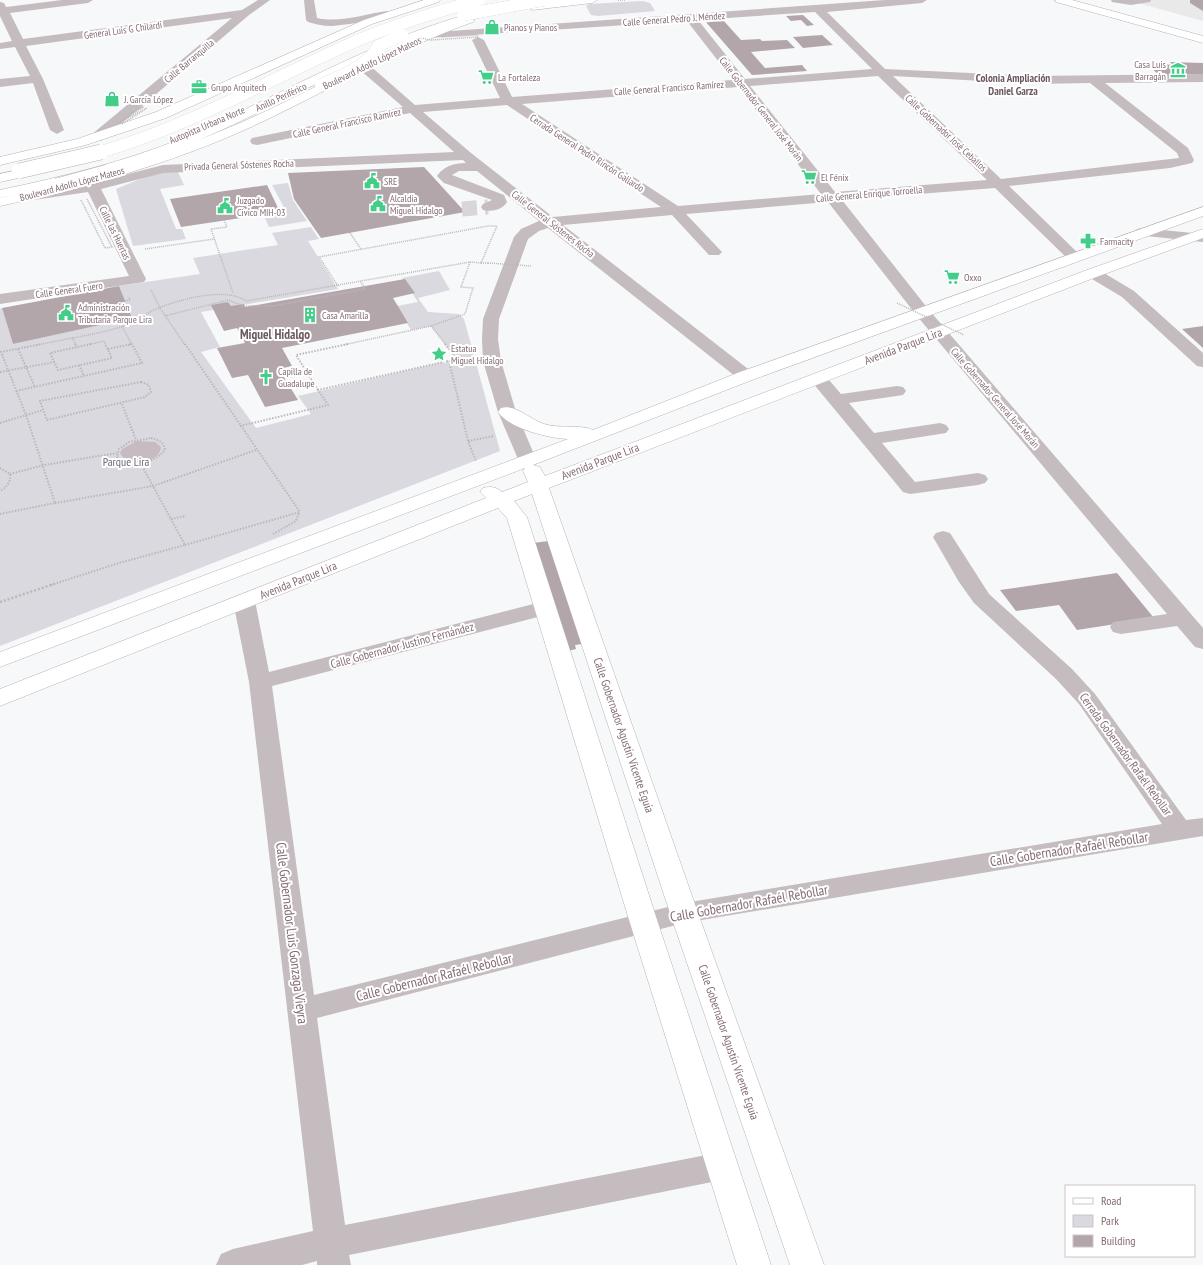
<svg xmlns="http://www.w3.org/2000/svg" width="1203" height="1265" viewBox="0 0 1203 1265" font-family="'PT Sans Narrow',sans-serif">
<rect width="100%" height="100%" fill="#f7f8f9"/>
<path fill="#eae9ea" d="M1127 0H1203V21Z"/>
<g fill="#d9d9df">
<path d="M643 1 650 3 655 11 598 16 591 15 586 6 589 4Z"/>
<path d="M178 172 184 185 160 189 176 229H182L186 239 133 246 116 189 155 173Z"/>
<path d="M288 183 293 200 307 221 269 227 264 216 287 213 272 185Z"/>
<path d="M311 227 319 239 308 241 338 289 201 312 220 347 201 352 256 428 311 414 298 396 457 359 431 326 411 330 397 306 418 302 402 278 439 271 450 290 418 298 428 312 459 314 464 319 500 451 0 646V309L2 308 13 344 131 318 119 286 200 274 193 258 278 245 272 233Z"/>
</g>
<path fill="#c7bac0" d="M137 441 155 442 161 447C159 463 135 464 124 459L120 453 122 449Z"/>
<g fill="#b3a6aa">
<path d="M1203 0V11L1190 3V0Z"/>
<path d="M803 15 814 25 807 26 801 20 791 21 786 16Z"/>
<path d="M723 20 741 40 760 39 762 41 787 40 795 48 751 52 765 68 802 65 807 71 752 75 705 21Z"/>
<path d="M822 35 833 45 803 48 793 37Z"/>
<path d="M1170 62 1203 63V74L1159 75 1149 66H1153L1151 63 1173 65Z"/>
<path d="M424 167 465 212 321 238 294 199 288 173Z"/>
<path d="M267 185 280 212 181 227 170 199Z"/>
<path d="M405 279 415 293 393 298 408 323 282 348 292 366 279 369 298 400 265 407 248 375 232 378 217 348 245 343 237 328 224 331 211 305 228 302 231 306 244 304 245 307Z"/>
<path d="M119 286 132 318 13 344 2 308Z"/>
<path d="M1203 326V348L1182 329Z"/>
<path d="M549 541 582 644 575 645 576 649 568 651 532 543Z"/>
<path d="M1117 573 1154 618 1077 630 1059 605 1016 611 1000 590Z"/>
</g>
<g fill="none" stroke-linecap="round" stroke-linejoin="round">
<path stroke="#dad5d8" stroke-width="15" stroke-dasharray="15 8" stroke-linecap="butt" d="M462 209 488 207"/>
<defs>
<g id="major">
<path d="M424 0H440L439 2 372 24 166 118 86 145 0 165V157L77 139 156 112 364 20Z"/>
<path d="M564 0H597L592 3 532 10 527 7 532 4Z"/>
<path d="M1055 0H1072L1203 36V43L1056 2Z"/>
<path d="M469 17 475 20 473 22C396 49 325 93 251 127 170 164 86 187 0 206V198C91 178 179 152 264 112 304 93 343 73 383 53 410 40 439 24 469 17Z"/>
<path d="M1203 207V216L752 380 533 465 540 467 545 476 1087 270 1203 229V238L1099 276 549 488 698 913 824 1265H790L670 913 532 494 514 501 527 517 658 923 771 1265H737L630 923 507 518 498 508 0 706V689L486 498 480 492 483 488C491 486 496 487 502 492L528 482 523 471 525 468 0 667V652L568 439C548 438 510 429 498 412L501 408C516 404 529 419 544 424 559 429 580 424 593 430L740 372Z"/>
</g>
<g id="highway">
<path d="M539 0H566L561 3 520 9 515 6 520 3Z"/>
<path d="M488 9 492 10 493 12 492 14C386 41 292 100 192 143 131 169 65 185 0 198V190C62 177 124 162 183 138 284 94 380 35 488 9Z"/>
<path d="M41 165 46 166 48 169 46 172 0 182V174Z"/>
</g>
</defs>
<use href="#major" stroke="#b9b1b3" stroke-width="1"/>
<use href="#highway" stroke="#b8b1b3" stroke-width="1"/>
<g stroke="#bdb7b9" stroke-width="1.5" stroke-dasharray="1 1" stroke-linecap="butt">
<path d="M618 0H625"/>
<path d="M224 220 227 227 211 229 233 293"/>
<path d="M350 233 361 249"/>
<path d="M145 249 214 239"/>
<path d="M481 263H488"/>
<path d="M338 286 319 257 488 226H497L481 263 470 262"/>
<path d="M151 290 160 308 185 345"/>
<path d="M125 301 130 300 129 297"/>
<path d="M165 316 228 300 244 306H273L365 289 361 282"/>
<path d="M122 326 132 345"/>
<path d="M431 326 446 345"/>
<path d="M72 337 76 345"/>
<path d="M37 345C65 339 94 335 121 327 133 323 143 315 154 310 176 300 226 286 246 301L470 262 461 287 473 288 465 314 431 326 343 345"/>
<path d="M87 345 104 341 106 345"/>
<path d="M128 345 132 344"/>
</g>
<g stroke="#bdb7b9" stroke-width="2" stroke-dasharray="1.5 1.5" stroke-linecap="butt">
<path d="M75 344 77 347"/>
<path d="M91 344 50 353 58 370 112 358 105 344"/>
<path d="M185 344 300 512"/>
<path d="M445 344 457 359 450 365 468 441 476 461"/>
<path d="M18 349 35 387"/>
<path d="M108 349 132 344"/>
<path d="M79 365 84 376"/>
<path d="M0 372 55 362"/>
<path d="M141 382 149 385 151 392 145 397 47 420 40 401Z"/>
<path d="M318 390 296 355 348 344"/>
<path d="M16 391 142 363 132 344"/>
<path d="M122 404 136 440"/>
<path d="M0 423 43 410"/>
<path d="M240 426 328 405 318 390 457 359"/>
<path d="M151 438C158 440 164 442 165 450 153 464 132 469 117 457L119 449 129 442Z"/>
<path d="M468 441 494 436"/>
<path d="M0 468 10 474C11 482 7 487 0 491"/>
<path d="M10 474 44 465 117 453"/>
<path d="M55 503 153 486 256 450"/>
<path d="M0 514 55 503 26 415 1 352 42 344"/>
<path d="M171 519 186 516"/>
<path d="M273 534 296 521 299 513"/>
<path d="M185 545 300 512"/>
<path d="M51 585 119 563 185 545 141 464"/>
</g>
<path stroke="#bdb7b9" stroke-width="2.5" stroke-dasharray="2 2" stroke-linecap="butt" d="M0 602 54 584"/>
<g fill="#c4bcbe" fill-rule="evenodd">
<path d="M62 0H93L88 3 10 13 23 39 242 10 258 0H270L249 15 101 141H91L89 138 91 135 232 18 26 46 43 79 64 130 57 134 50 130 33 83 0 87V79L30 76 15 47 0 49V43L12 41 0 16V2L4 3 6 7Z"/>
<path d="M304 0H314L317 18C340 23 365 14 387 11L392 14C389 19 339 26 330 26 323 26 315 24 308 22L306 20Z"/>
<path d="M885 0H927L922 3 827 12 885 69 1035 76 1203 74V82L1105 83 1188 148 1194 160 1192 163 1170 168 1009 186 1079 254 1082 257 1079 260H1069L995 188 842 200 929 310 1203 628V649L1195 647 1177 626 1121 634 1113 632 1110 627 1113 622 1167 614 917 316 828 202 686 214 722 252 719 255H709L672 215 563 225 752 372 755 376 752 380 746 381 740 380 548 228 539 231 528 239 499 319 498 339 501 361 516 412 536 459 534 463 527 465 520 463 518 459 498 412 483 361 482 339 483 319 514 237 521 229 539 221 477 171H459L452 175 504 195 507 202C502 210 492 212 483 210L481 207 483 204 492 200 444 183 437 176C444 166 454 163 466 163L463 160 163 173 101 189 146 279 144 282 0 304V294L129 276 88 192 20 202 15 201 13 198 15 195 93 183 163 165 454 152 410 113 257 145 252 144 250 141 252 138 257 137 403 107 360 70 358 67 360 64H368L415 105 500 98 472 40 478 37 484 40 512 97 733 80 687 21 427 38 423 37 421 35 423 33ZM815 12 872 69 745 79 698 20ZM878 76 987 180 835 192 750 86ZM893 76 1035 84 1090 83 1177 153 1179 158 1001 179ZM738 87 821 194 678 206 522 104ZM507 105 661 207 553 217 471 153 423 112Z"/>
<path d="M1111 0H1151L1150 2 1131 5 1112 2Z"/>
<path d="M1142 228 1203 234V242L1137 235 1135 232 1137 229Z"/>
<path d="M1093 268 1099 270 1134 291 1203 353V367L1197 366 1122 297 1087 276 1085 273 1087 270Z"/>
<path d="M818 373 824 374 841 394 897 386 903 387 906 391 903 395 849 403 874 433 940 423 946 425 949 429 946 433 882 443 915 482 978 473 985 475 988 479 985 483 978 485 910 494 903 492 812 382 809 378 812 374Z"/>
<path d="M943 531 950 533 989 594 1072 669 1095 694 1186 820 1203 818V836L684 923 317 1018 345 1225 722 1152 733 1156 738 1166 733 1176 722 1180 349 1255 351 1265H317V1261L302 1265H216L221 1254 233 1249 313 1231 249 682 233 601 236 596 244 594 252 596 255 601 269 672 545 601 553 603 556 608 553 613 272 686 314 995 684 903 1162 824 1079 704 1056 679 974 603 959 582 933 537 936 533Z"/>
</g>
<use href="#major" fill="#fff" fill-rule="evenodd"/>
<use href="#highway" fill="#fff" fill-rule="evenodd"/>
<defs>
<g id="highway-bridge-far1">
<path d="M463 15 544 0"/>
<path d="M321 85C339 76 369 66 378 46L402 35"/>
<path d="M97 153C190 127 273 77 361 39 400 23 439 11 479 0"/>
</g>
<g id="highway-bridge">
<path d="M19 171 101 152"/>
<path d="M57 186 108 172"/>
</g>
</defs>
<use href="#highway-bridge-far1" stroke="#b8b1b3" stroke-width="12" stroke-linecap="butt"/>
<use href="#highway-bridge" stroke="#b8b1b3" stroke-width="16" stroke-linecap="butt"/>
<g stroke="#bdb7b9" stroke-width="1.5" stroke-dasharray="1 1" stroke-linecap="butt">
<path d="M421 38 431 40 478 37 477 35 441 37"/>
<path d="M122 124 147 108 118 123 143 107 130 113"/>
<path d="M81 200 105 248 112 247 87 199"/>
<path d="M488 263 531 266"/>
<path d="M897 303 964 335"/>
</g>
<use href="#highway-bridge-far1" stroke="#fff" stroke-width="12"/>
<use href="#highway-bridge" stroke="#fff" stroke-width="15"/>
</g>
<defs>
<symbol id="shop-bare" viewBox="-9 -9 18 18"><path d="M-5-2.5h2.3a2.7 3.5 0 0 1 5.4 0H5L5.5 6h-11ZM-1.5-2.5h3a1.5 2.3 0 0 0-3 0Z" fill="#42ce89" stroke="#fff" stroke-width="2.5" paint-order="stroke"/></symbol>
<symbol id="museum-bare" viewBox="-9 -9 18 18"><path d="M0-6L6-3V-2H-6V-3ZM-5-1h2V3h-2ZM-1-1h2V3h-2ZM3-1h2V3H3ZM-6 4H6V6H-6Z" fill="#42ce89" stroke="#fff" stroke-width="2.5" paint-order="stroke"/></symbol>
<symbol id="supermarket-bare" viewBox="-9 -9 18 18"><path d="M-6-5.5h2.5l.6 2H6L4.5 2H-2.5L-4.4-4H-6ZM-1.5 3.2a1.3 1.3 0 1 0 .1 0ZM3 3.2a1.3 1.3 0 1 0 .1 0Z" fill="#42ce89" stroke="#fff" stroke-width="2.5" paint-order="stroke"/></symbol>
<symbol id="office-bare" viewBox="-9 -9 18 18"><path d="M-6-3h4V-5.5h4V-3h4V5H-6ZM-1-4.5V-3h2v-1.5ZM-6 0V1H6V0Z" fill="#42ce89" stroke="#fff" stroke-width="2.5" paint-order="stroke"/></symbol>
<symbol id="civic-bare" viewBox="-9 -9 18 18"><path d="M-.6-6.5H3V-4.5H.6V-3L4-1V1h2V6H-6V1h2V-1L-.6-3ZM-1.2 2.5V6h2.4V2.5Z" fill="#42ce89" stroke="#fff" stroke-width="2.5" paint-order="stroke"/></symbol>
<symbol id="pharmacy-bare" viewBox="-9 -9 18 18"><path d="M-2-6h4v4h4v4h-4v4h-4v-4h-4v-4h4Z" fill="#42ce89" stroke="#fff" stroke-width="2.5" paint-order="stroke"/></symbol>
<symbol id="building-bare" viewBox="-9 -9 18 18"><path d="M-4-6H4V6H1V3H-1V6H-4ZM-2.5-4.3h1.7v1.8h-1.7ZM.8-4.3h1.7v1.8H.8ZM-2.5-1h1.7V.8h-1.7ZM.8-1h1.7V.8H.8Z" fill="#42ce89" stroke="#fff" stroke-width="2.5" paint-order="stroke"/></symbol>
<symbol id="sight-bare" viewBox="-9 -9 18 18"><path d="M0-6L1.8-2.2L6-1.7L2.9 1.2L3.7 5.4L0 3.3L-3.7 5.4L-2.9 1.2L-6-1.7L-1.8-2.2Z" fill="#42ce89" stroke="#fff" stroke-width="2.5" paint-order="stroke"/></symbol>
<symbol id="church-bare" viewBox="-9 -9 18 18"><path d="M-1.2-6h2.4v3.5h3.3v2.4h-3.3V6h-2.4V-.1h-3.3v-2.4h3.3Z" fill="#42ce89" stroke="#fff" stroke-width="2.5" paint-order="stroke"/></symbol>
</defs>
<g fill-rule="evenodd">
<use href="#shop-bare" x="481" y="16" width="22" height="22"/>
<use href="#museum-bare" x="1167" y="59" width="22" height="22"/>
<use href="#supermarket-bare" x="475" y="66" width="22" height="22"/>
<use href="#office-bare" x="188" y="76" width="22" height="22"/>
<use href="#shop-bare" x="101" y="88" width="22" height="22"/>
<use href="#supermarket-bare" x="798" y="166" width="22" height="22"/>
<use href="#civic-bare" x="361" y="170" width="22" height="22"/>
<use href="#civic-bare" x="367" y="193" width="22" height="22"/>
<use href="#civic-bare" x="214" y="195" width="22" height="22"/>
<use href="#pharmacy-bare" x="1077" y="230" width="22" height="22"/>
<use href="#supermarket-bare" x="941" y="266" width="22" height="22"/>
<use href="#civic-bare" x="55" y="302" width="22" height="22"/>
<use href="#building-bare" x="299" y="304" width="22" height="22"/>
<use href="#sight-bare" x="428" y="343" width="22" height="22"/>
<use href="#church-bare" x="255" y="366" width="22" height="22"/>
</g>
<g text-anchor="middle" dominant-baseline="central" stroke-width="4" stroke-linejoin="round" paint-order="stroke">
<g font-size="10" fill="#846c73" stroke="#fff">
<text transform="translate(674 19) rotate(-4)">Calle General Pedro J. Méndez</text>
<text transform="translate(123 30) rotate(-8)">General Luis G Chilardi</text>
<text transform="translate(189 61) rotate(-40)">Calle Barranquilla</text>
<text transform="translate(372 63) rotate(-26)">Boulevard Adolfo López Mateos</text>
<text transform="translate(669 88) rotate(-4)">Calle General Francisco Ramírez</text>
<text transform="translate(281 97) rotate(-25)">Anillo Periférico</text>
<text transform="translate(761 109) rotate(52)">Calle Gobernador General José Morán</text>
<text transform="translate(347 123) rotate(-12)">Calle General Francisco Ramírez</text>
<text transform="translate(207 125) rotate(-23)">Autopista Urbana Norte</text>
<text transform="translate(946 133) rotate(43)">Calle Gobernador José Ceballos</text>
<text transform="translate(587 153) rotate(33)">Cerrada General Pedro Rincón Gallardo</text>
<text transform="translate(239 165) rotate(-2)">Privada General Sóstenes Rocha</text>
<text transform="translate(72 184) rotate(-15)">Boulevard Adolfo López Mateos</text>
<text transform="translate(869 194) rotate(-5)">Calle General Enrique Torroella</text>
<text transform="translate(553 224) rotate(38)">Calle General Sóstenes Rocha</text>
<text transform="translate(115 233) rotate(64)">Calle las Huertas</text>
<text transform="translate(69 290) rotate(-8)">Calle General Fuero</text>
<text transform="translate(995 398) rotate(49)">Calle Gobernador General José Morán</text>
</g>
<g font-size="10" fill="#846c73" stroke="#fff" text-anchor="start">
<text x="504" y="27">Pianos y Pianos</text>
<text x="1166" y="64" text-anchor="end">Casa Luis<tspan x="1166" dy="12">Barragán</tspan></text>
<text x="498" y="77">La Fortaleza</text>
<text x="211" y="87">Grupo Arquitech</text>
<text x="124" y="99">J. García López</text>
<text x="821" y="177">El Fénix</text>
<text x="384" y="181">SRE</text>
<text x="390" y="198">Alcaldía<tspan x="390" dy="12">Miguel Hidalgo</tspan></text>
<text x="237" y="200">Juzgado<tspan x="237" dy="12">Civico MIH-03</tspan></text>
<text x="1100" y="241">Farmacity</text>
<text x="964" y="277">Oxxo</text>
<text x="78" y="307">Administración<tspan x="78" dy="12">Tributaria Parque Lira</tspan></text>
<text x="322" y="315">Casa Amarilla</text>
<text x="451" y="348">Estatua<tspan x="451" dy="12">Miguel Hidalgo</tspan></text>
<text x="278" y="371">Capilla de<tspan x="278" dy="12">Guadalupe</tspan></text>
</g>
<g font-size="11" font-weight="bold" fill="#6a595e" stroke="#fff">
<text x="1013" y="78">Colonia Ampliación<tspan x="1013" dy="13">Daniel Garza</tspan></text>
</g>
<g font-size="12" fill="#846c73" stroke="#fff">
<text transform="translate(903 346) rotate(-21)">Avenida Parque Lira</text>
<text transform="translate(600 461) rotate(-21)">Avenida Parque Lira</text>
<text transform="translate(298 580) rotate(-22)">Avenida Parque Lira</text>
<text transform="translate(402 645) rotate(-15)">Calle Gobernador Justino Fernández</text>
<text transform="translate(624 735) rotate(71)">Calle Gobernador Agustín Vicente Eguía</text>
<text transform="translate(1126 754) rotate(54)">Cerrada Gobernador Rafaél Rebollar</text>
<text transform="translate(729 1042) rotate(71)">Calle Gobernador Agustín Vicente Eguía</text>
</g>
<g font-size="12" fill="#6b6a7c" stroke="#fff">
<text x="126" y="461">Parque Lira</text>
</g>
<g font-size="13" font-weight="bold" fill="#6a595e" stroke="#fff">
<text x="275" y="334">Miguel Hidalgo</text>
</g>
<g font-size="14" fill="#846c73" stroke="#fff">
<text transform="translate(1069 849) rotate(-9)">Calle Gobernador Rafaél Rebollar</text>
<text transform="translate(749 903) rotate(-10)">Calle Gobernador Rafaél Rebollar</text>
<text transform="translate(292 933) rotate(83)">Calle Gobernador Luis Gonzaga Vieyra</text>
<text transform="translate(434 977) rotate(-14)">Calle Gobernador Rafaél Rebollar</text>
</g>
</g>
<rect x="1065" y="1185" width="130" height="72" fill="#ffffff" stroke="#cec4c7"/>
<rect x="1073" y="1198" width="20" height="6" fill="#ffffff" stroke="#cec4c7"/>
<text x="1101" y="1205" font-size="12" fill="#846c73">Road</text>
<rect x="1073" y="1215" width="20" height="12" fill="#d9d9df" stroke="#cec4c7"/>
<text x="1101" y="1225" font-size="12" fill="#846c73">Park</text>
<rect x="1073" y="1235" width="20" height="12" fill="#b3a6aa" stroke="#cec4c7"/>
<text x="1101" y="1245" font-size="12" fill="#846c73">Building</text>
</svg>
